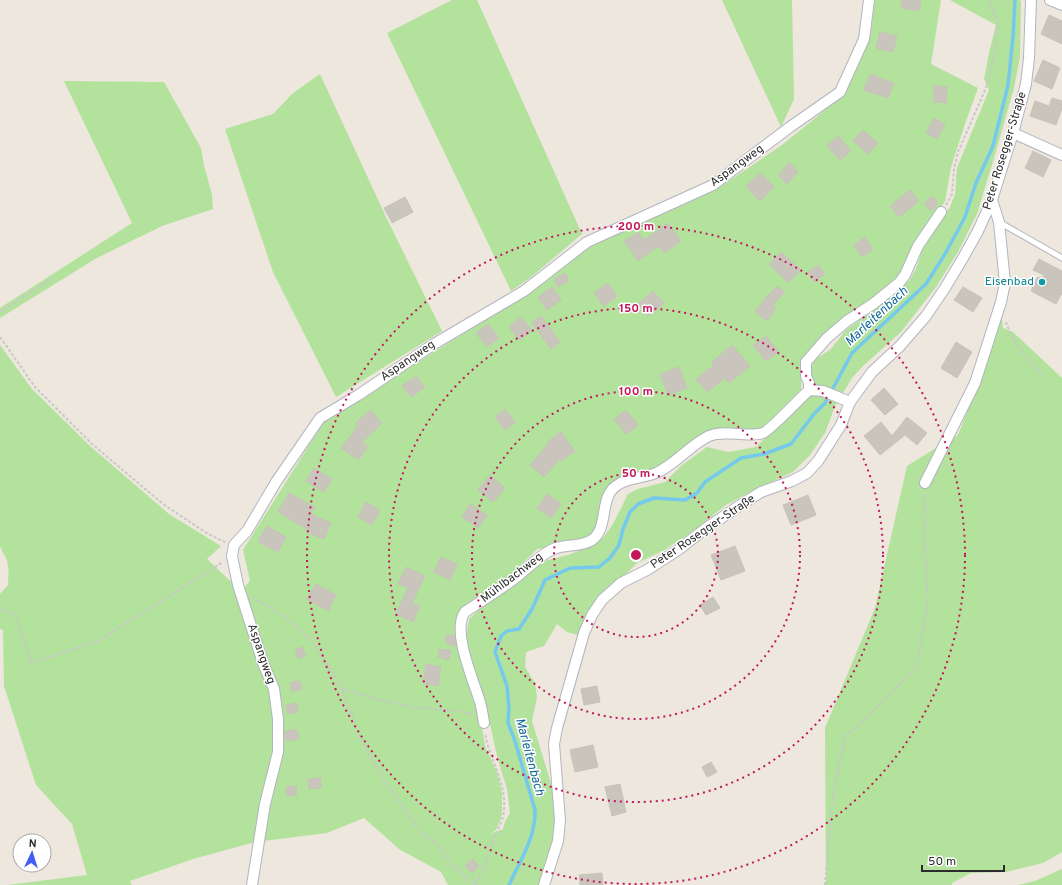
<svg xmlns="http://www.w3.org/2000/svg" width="1062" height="885" viewBox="0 0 1062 885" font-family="Overpass,sans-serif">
<rect width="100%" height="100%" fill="#ede7de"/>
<g fill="#b2e29c">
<path d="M452 0H477L582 234 530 278 511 291 387 33Z"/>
<path d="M722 0H792L794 99 781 127Z"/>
<path d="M875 0H941L931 64 978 88 966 121 951 167 945 201 912 253 902 274 882 294 838 322 815 348 802 366 801 390 761 430H722L686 446 656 469 608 488 597 528 591 535 583 541 537 549 501 585 459 614 474 692 472 699 478 702 485 746 498 775 502 794V811L501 818 496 830 490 834 503 829 505 822 510 813 507 789 498 760 485 702 474 674 466 638 469 619 482 607 514 585 544 561 568 555 589 547 603 538 613 524 628 494 638 489 665 482 682 465 707 447 728 452 756 447 767 436 794 413 810 395 814 387 811 370 814 360 830 350 846 330 869 313 897 288 909 281 916 269 922 251 939 222 950 207 955 194 957 168 989 90 984 79 989 53 996 25 950 0H1019L1021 1 1020 57 1014 88 994 158 977 214 958 252 936 287 901 332 864 365 852 378 835 406 825 433 810 455 793 472 758 488 726 505 696 529 663 551 637 563 623 577 580 636 567 632 557 624 544 646 526 652 525 667 535 683 537 697 532 721 553 790 557 811 554 840 539 885H448L441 872 399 849 364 818 327 833 255 842 193 859 130 881 132 885H7L87 875 72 824 36 785 4 686 3 630 0 629V594L8 585C8 577 10 567 6 558 4 554 2 551 0 546V345L32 389 90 446 169 514 221 546 207 559 241 591 250 581 243 550 325 420 525 295 590 244 723 185 782 145 845 94 870 38Z"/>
<path d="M320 74 386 217 442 331 336 397 273 272 225 129 273 114 293 93Z"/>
<path d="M64 81 164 82 201 148 204 166 212 194 213 209 162 226 95 259 0 318V308L132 223Z"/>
<path d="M1001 311 1003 328 1013 332 1062 378V852L1043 863 1006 872 971 873 952 883V885H826L825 728 875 608 907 466 939 446 958 435 986 364Z"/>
<path d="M1062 869V885H1018L1035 881Z"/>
</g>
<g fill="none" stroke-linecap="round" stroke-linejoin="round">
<path stroke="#74c9ec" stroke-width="3.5" d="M509 885C520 861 536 837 535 810L515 741 508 723 509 708 507 686 495 652 501 636 507 631 519 629 532 609 545 580 570 568 599 567 610 558 619 545 623 529 630 512 638 504 654 498 685 500 697 493 705 482 741 458 764 454 791 444 814 414 825 403 852 353 926 284 945 254 965 217 976 183 993 146 1008 85 1013 37 1015 0"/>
</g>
<g fill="#c9c5bd" stroke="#c8c3b8">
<path d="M902 0H921L919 11 901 8Z"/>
<path d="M1049 15 1062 21V44L1041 34Z"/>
<path d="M880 32 897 36 893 52 876 48Z"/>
<path d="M1043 60 1060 68 1052 89 1034 81Z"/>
<path d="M870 74 894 83 888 98 864 90Z"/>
<path d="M934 86 947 87 946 103 933 102Z"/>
<path d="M1052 98 1062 101V108L1056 125 1030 116 1035 101 1049 106Z"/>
<path d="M934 118 945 124 937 139 926 133Z"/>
<path d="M863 130 878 143 868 154 853 141Z"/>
<path d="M838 136 851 151 840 160 827 146Z"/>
<path d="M1033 151 1051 160 1043 177 1025 168Z"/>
<path d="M789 163 798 171 787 184 778 175Z"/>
<path d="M761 173 774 187 760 201 746 186Z"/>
<path d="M910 190 919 201 899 217 890 206Z"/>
<path d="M932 196 938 203 931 211 924 203Z"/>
<path d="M405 197 413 212 392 223 384 208Z"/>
<path d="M668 223 681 241 664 253 659 246 638 261 624 241 638 232 644 240Z"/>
<path d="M865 237 873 250 862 257 854 245Z"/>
<path d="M781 252 801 270 788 283 769 264Z"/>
<path d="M1039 259 1062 271V293L1056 304 1031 291 1037 278 1046 276 1033 270Z"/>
<path d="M818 265 825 274 814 282 808 272Z"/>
<path d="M565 273 569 281 558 287 554 279Z"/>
<path d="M608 283 617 296 604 306 594 293Z"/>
<path d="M778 286 785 292 772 306 776 308 767 321 755 312 766 297Z"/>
<path d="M552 287 561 300 547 310 538 297Z"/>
<path d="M963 287 982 298 973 312 954 300Z"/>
<path d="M653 291 664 303 649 316 638 304Z"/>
<path d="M541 316 560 342 551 349 532 323Z"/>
<path d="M521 317 532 330 519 340 509 327Z"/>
<path d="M488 324 499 338 487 347 476 333Z"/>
<path d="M766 336 779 352 766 361 753 345Z"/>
<path d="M956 342 972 352 957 378 941 368Z"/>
<path d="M732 345 750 366 729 383 725 378 707 392 696 379 714 365 712 362Z"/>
<path d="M679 367 687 388 668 395 660 374Z"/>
<path d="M416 376 425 387 411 397 402 386Z"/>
<path d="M884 388 898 404 885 415 871 400Z"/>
<path d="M505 409 515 422 505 430 495 417Z"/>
<path d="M370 410 382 423 362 442 368 447 358 460 341 448 358 426 355 424Z"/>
<path d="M626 410 638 425 626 434 614 419Z"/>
<path d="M907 417 927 433 917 445 905 435 880 455 864 436 881 422 892 436Z"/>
<path d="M561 432 575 451 562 461 560 459 544 477 530 465 549 443 547 442Z"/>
<path d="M314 468 332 479 324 492 306 481Z"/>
<path d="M490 475 505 488 493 502 478 490Z"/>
<path d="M289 493 315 507 311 514 331 523 324 539 306 532 307 529 278 512Z"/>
<path d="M547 494 561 504 551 518 537 508Z"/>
<path d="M808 495 816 515 791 525 783 505Z"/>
<path d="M366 502 380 510 372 525 358 517Z"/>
<path d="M470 504 487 515 478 528 462 517Z"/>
<path d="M267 526 286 537 278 552 258 542Z"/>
<path d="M735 546 745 571 721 580 711 555Z"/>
<path d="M441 557 457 564 450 580 434 572Z"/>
<path d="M406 567 425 576 412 603 420 606 413 622 396 614 408 588 398 584Z"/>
<path d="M316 584 336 595 328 611 307 599Z"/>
<path d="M713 597 720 608 706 615 700 605Z"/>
<path d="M447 634 455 637V647L446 642Z"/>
<path d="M303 647 306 656 298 659 295 650Z"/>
<path d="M439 649 451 650 449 660 438 657Z"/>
<path d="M426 664 441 667 438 686 423 683Z"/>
<path d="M300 681 302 689 292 692 290 683Z"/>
<path d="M597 686 600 702 584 705 581 689Z"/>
<path d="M297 703 298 712 288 714 286 705Z"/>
<path d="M297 730 299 739 286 741 285 731Z"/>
<path d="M593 745 598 767 575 772 570 750Z"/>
<path d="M711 762 717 772 707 777 702 767Z"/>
<path d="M321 778V788L309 789 308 779Z"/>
<path d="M620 784 626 812 612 816 605 787Z"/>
<path d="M287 786 297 787 296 796 286 795Z"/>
<path d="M473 859 479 866 472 873 465 866Z"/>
<path d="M602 873 603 885H580L579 875Z"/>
</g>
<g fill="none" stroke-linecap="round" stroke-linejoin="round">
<defs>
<path id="service" d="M999 222 1062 258"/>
<g id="minor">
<path d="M1050 0 1062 5"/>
<path d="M1013 133 1062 155"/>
<path d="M809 390 823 391 850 402"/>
<path d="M925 483 975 383 1001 302 1005 283 999 222 992 200"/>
<path d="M484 723C483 716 482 709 480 702 474 681 451 631 465 612 483 600 501 589 518 576 529 567 538 557 551 550 564 543 580 548 592 540 609 528 599 498 616 486 627 477 644 478 656 473 675 465 690 445 709 436 725 429 745 438 763 433 769 431 802 397 809 390V383L806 376V362L827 338 847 321 873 304 899 283 905 275 918 246 941 212"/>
<path d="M252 885 265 804 278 752V719L274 689 263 663 238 585 232 556 234 545 247 531 276 482 320 418 360 394 434 344 524 291 587 242 713 185 790 127 840 92 864 39 869 0"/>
<path d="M544 885 558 841 560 820 554 744 557 728 584 633 592 615 602 600 621 583 647 570 678 550 705 529 742 504 761 492 792 481 807 473 818 461 841 425 850 402 872 372 900 346 926 316 945 288 963 258 978 231 992 200 1013 133 1026 84 1029 58 1031 0"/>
</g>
</defs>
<use href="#service" stroke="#b2b4bf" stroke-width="7"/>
<use href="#minor" stroke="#b2b4bf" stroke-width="12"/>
<g stroke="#c8c8c8" stroke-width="2" stroke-dasharray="3 2" stroke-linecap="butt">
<path d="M946 205 952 194 954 169 958 152 986 88 994 54 998 22 989 0"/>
<path d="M0 312 53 278"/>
<path d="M1006 322C1013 344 1029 360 1044 377"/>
<path d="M0 337 35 387 92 444 163 504 208 534 225 542"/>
<path d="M252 597 284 616 309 638 340 684 360 738 379 773 421 833 436 843 451 864 476 885"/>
<path d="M0 610 14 613 32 663 98 641 223 562"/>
<path d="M342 689 377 699 410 707 458 711 466 713 473 714"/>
<path d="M476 885 503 817C509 784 490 763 485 733"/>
<path d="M825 885 833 796 845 737 885 700 917 665 928 600 925 550V493"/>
</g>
<use href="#service" stroke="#fff" stroke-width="5"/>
<use href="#minor" stroke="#fff" stroke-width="10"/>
</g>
<g fill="none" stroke="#c2185b" stroke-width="2" stroke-dasharray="2 4">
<circle cx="636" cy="555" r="82"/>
<circle cx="636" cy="555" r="164"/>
<circle cx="636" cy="555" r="247"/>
<circle cx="636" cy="555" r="329"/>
</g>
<circle fill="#0f9aa8" stroke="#fff" stroke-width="1.5" cx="1042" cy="282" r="4"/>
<g text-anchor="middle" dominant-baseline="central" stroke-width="3" stroke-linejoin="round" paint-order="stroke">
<g font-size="12" fill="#2c2c2c" stroke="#fff">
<text transform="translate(1005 151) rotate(-73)">Peter Rosegger-Straße</text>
<text transform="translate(737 166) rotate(-36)">Aspangweg</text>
<text transform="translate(408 361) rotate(-34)">Aspangweg</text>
<text transform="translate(703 532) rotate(-34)">Peter Rosegger-Straße</text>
<text transform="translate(512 578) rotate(-37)">Mühlbachweg</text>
<text transform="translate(261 654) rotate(71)">Aspangweg</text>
</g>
<g font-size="12" fill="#0d838f" stroke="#fff" text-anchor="end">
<text x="1034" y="282">Eisenbad</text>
</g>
<g font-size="13" font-style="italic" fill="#10679b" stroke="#fff">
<text transform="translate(877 317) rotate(-43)">Marleitenbach</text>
<text transform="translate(529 757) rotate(75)">Marleitenbach</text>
</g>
</g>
<circle cx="636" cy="555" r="6" fill="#c2185b" stroke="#fff" stroke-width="2"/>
<g font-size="12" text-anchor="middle" font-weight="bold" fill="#c2185b" stroke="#fff" stroke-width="3" stroke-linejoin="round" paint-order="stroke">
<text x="636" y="230">200 m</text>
<text x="636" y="312">150 m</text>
<text x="636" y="395">100 m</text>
<text x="636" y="477">50 m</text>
</g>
<g transform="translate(32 853) rotate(4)"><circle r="19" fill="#ffffff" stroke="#ababab"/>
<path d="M0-3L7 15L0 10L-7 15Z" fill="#425ef6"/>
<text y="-6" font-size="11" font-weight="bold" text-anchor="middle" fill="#2c2c2c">N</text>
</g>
<path d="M922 865v6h82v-6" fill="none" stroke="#2c2c2c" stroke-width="2"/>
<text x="928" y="865" font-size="12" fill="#2c2c2c" stroke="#ffffff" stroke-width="3" paint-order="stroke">50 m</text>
</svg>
